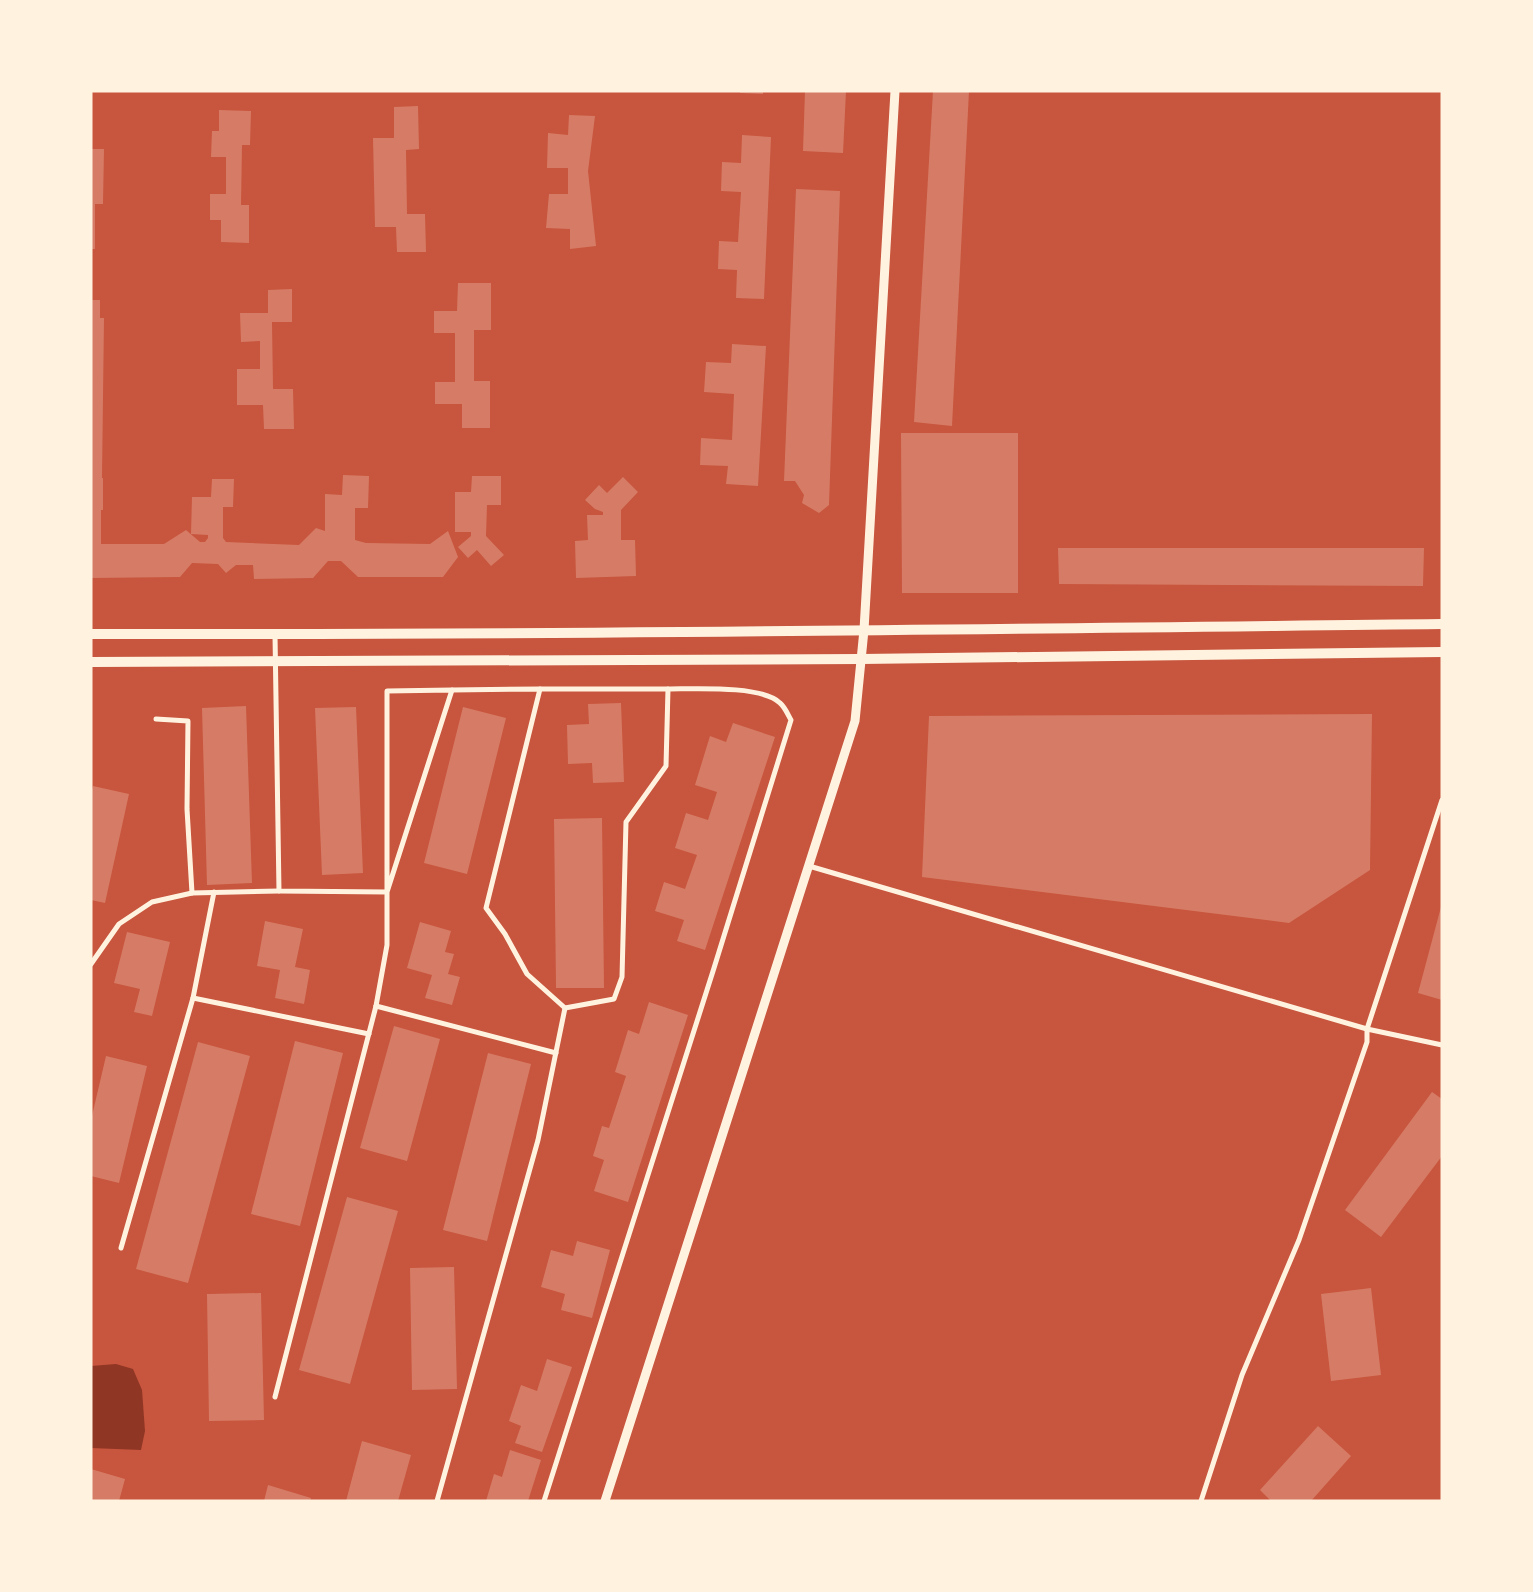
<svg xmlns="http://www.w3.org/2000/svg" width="1533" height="1592" viewBox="0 0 1533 1592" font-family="Georgia,serif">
<rect width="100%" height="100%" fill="#c8553d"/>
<path fill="#8f3625" d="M116 1364 133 1369 142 1390 145 1431 141 1450 91 1448V1366Z"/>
<g fill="#d67c66">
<path d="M740 91H763V94L740 93Z"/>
<path d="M805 91H846L843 153 803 151Z"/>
<path d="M933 91H969L952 426 914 422Z"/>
<path d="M418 106 419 149 406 150 407 214H425L426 252H397L396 227H375L373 138H394V107Z"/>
<path d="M219 110 251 111 250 145H242L241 205H249V243L221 242V220H210V194H226V157H211L212 131H219Z"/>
<path d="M569 115 595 116 588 171 596 246 570 249V229L546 228 549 194H568V168H547L548 133 568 135Z"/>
<path d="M742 135 771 137 764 299 736 298 737 270 718 269 719 241 738 242 741 192 721 191 722 162 741 163Z"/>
<path d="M91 149H104L103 204H95V249H91Z"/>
<path d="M796 189 840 191 829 505 819 513 802 503 804 495 795 481H784Z"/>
<path d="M458 283H491V330H474V381H490V428H462V404H435V382H455V333H434V311H457Z"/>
<path d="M292 289V322H272L273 389H293L294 429H264L263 405H237V369H260V341L241 342 240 313H268V290Z"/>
<path d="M91 300H100V318H104L102 478H103V510H101V544H164L186 530 200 542H205L208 538V535L191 534 192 497H211L212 479H234L233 507H223V538L226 542 299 545 316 528 325 531V494L342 495 343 475 369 476 368 508H355V540L366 543 430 544 448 531 458 557 443 577H358L341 561H328L313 578 254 579 253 565H236L226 573 218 564 192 563 180 577 91 578Z"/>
<path d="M732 344 766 346 758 486 726 484 728 466 700 465 701 438 732 440 734 394 704 392 706 362 731 363Z"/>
<path d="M901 433H1018V593H902Z"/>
<path d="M472 476H501V505H487L486 536 504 555 491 566 477 550 468 558 458 547 471 536V532H455V492H471Z"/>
<path d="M623 477 638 492 621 510V540H635L636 576 576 578 575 541 588 540 587 515H603V512L595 509 585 500 599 485 607 493Z"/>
<path d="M1058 548H1424L1423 586 1059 584Z"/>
<path d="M621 703 624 782 593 783 592 763 568 764 567 725 589 724 588 704Z"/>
<path d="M246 706 252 883 207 885 202 708Z"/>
<path d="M356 707 363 873 322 875 315 708Z"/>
<path d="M463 707 506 718 467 874 424 863Z"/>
<path d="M1372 714 1370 870 1289 923 922 877 929 716Z"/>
<path d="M733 723 775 737 705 950 677 941 684 920 655 911 664 882 685 889 697 855 675 848 686 813 708 820 717 792 695 785 710 736 726 742Z"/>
<path d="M93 786 129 794 105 903 91 900V793Z"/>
<path d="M602 818 604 988H556L554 819Z"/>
<path d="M1441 907H1442V1000L1418 993Z"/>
<path d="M265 921 303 929 295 967 310 970 304 1004 275 998 280 970 257 966Z"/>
<path d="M420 922 451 931 445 952 454 954 448 974 460 977 452 1005 425 998 432 975 407 968Z"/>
<path d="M127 932 170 942 152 1016 134 1012 140 989 114 983Z"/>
<path d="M649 1002 688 1015 628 1202 594 1191 604 1160 593 1156 602 1126 609 1128 626 1076 615 1072 628 1030 639 1034Z"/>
<path d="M394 1026 440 1039 407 1161 360 1148Z"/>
<path d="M295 1041 343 1053 300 1226 251 1214Z"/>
<path d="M198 1042 250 1056 188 1283 136 1269Z"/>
<path d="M488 1053 531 1064 487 1241 443 1230Z"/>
<path d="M106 1056 147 1066 119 1183 91 1176V1120Z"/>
<path d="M1432 1092 1442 1099V1156L1381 1237 1345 1210Z"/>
<path d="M347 1197 398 1211 350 1384 299 1370Z"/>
<path d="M577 1241 610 1250 592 1318 561 1310 565 1294 541 1287 551 1250 573 1256Z"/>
<path d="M454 1267 457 1389 412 1390 410 1268Z"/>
<path d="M1371 1288 1381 1375 1331 1381 1321 1294Z"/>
<path d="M261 1293 264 1420 209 1421 207 1294Z"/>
<path d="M547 1359 572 1367 542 1452 515 1443 521 1426 509 1421 521 1385 537 1391Z"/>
<path d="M1318 1426 1351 1456 1311 1501H1271L1260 1490Z"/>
<path d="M362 1441 411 1455 398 1501H346Z"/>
<path d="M510 1450 541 1460 528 1501H486L494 1474 502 1477Z"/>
<path d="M91 1469 125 1479 119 1501H91Z"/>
<path d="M268 1485 311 1498 310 1501H264Z"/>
</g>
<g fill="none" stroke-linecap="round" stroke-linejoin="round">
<g stroke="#fff3e0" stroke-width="5">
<path d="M275 635 279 891 387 892V691L452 690 387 892V945L376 1006 275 1397"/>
<path d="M452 690 540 689 486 908 505 934 527 974 565 1008"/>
<path d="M156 719 188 721 187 809 192 893 279 891"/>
<path d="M809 866 1367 1029 1442 1045"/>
<path d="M214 892 193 998 369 1034"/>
<path d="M91 964 119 924 152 902 192 893"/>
<path d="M376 1006 556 1053"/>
<path d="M121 1248 193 998"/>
<path d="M437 1501 538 1140 565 1008 614 999 622 977 626 822 666 766 668 689H540"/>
<path d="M544 1501 714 968 791 720C788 715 785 707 780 703 762 685 694 689 668 689"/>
<path d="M1201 1501 1242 1375 1299 1240 1367 1042V1029L1442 800"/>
</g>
<path stroke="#fff3e0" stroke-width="9" d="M605 1501 855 721 864 630 895 91"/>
<g stroke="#fff3e0" stroke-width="10">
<path d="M91 634C541 635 992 629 1442 624"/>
<path d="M91 662 861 659 1442 652"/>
</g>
</g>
<rect width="1533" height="1592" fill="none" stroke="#fff3e0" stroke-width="185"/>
</svg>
